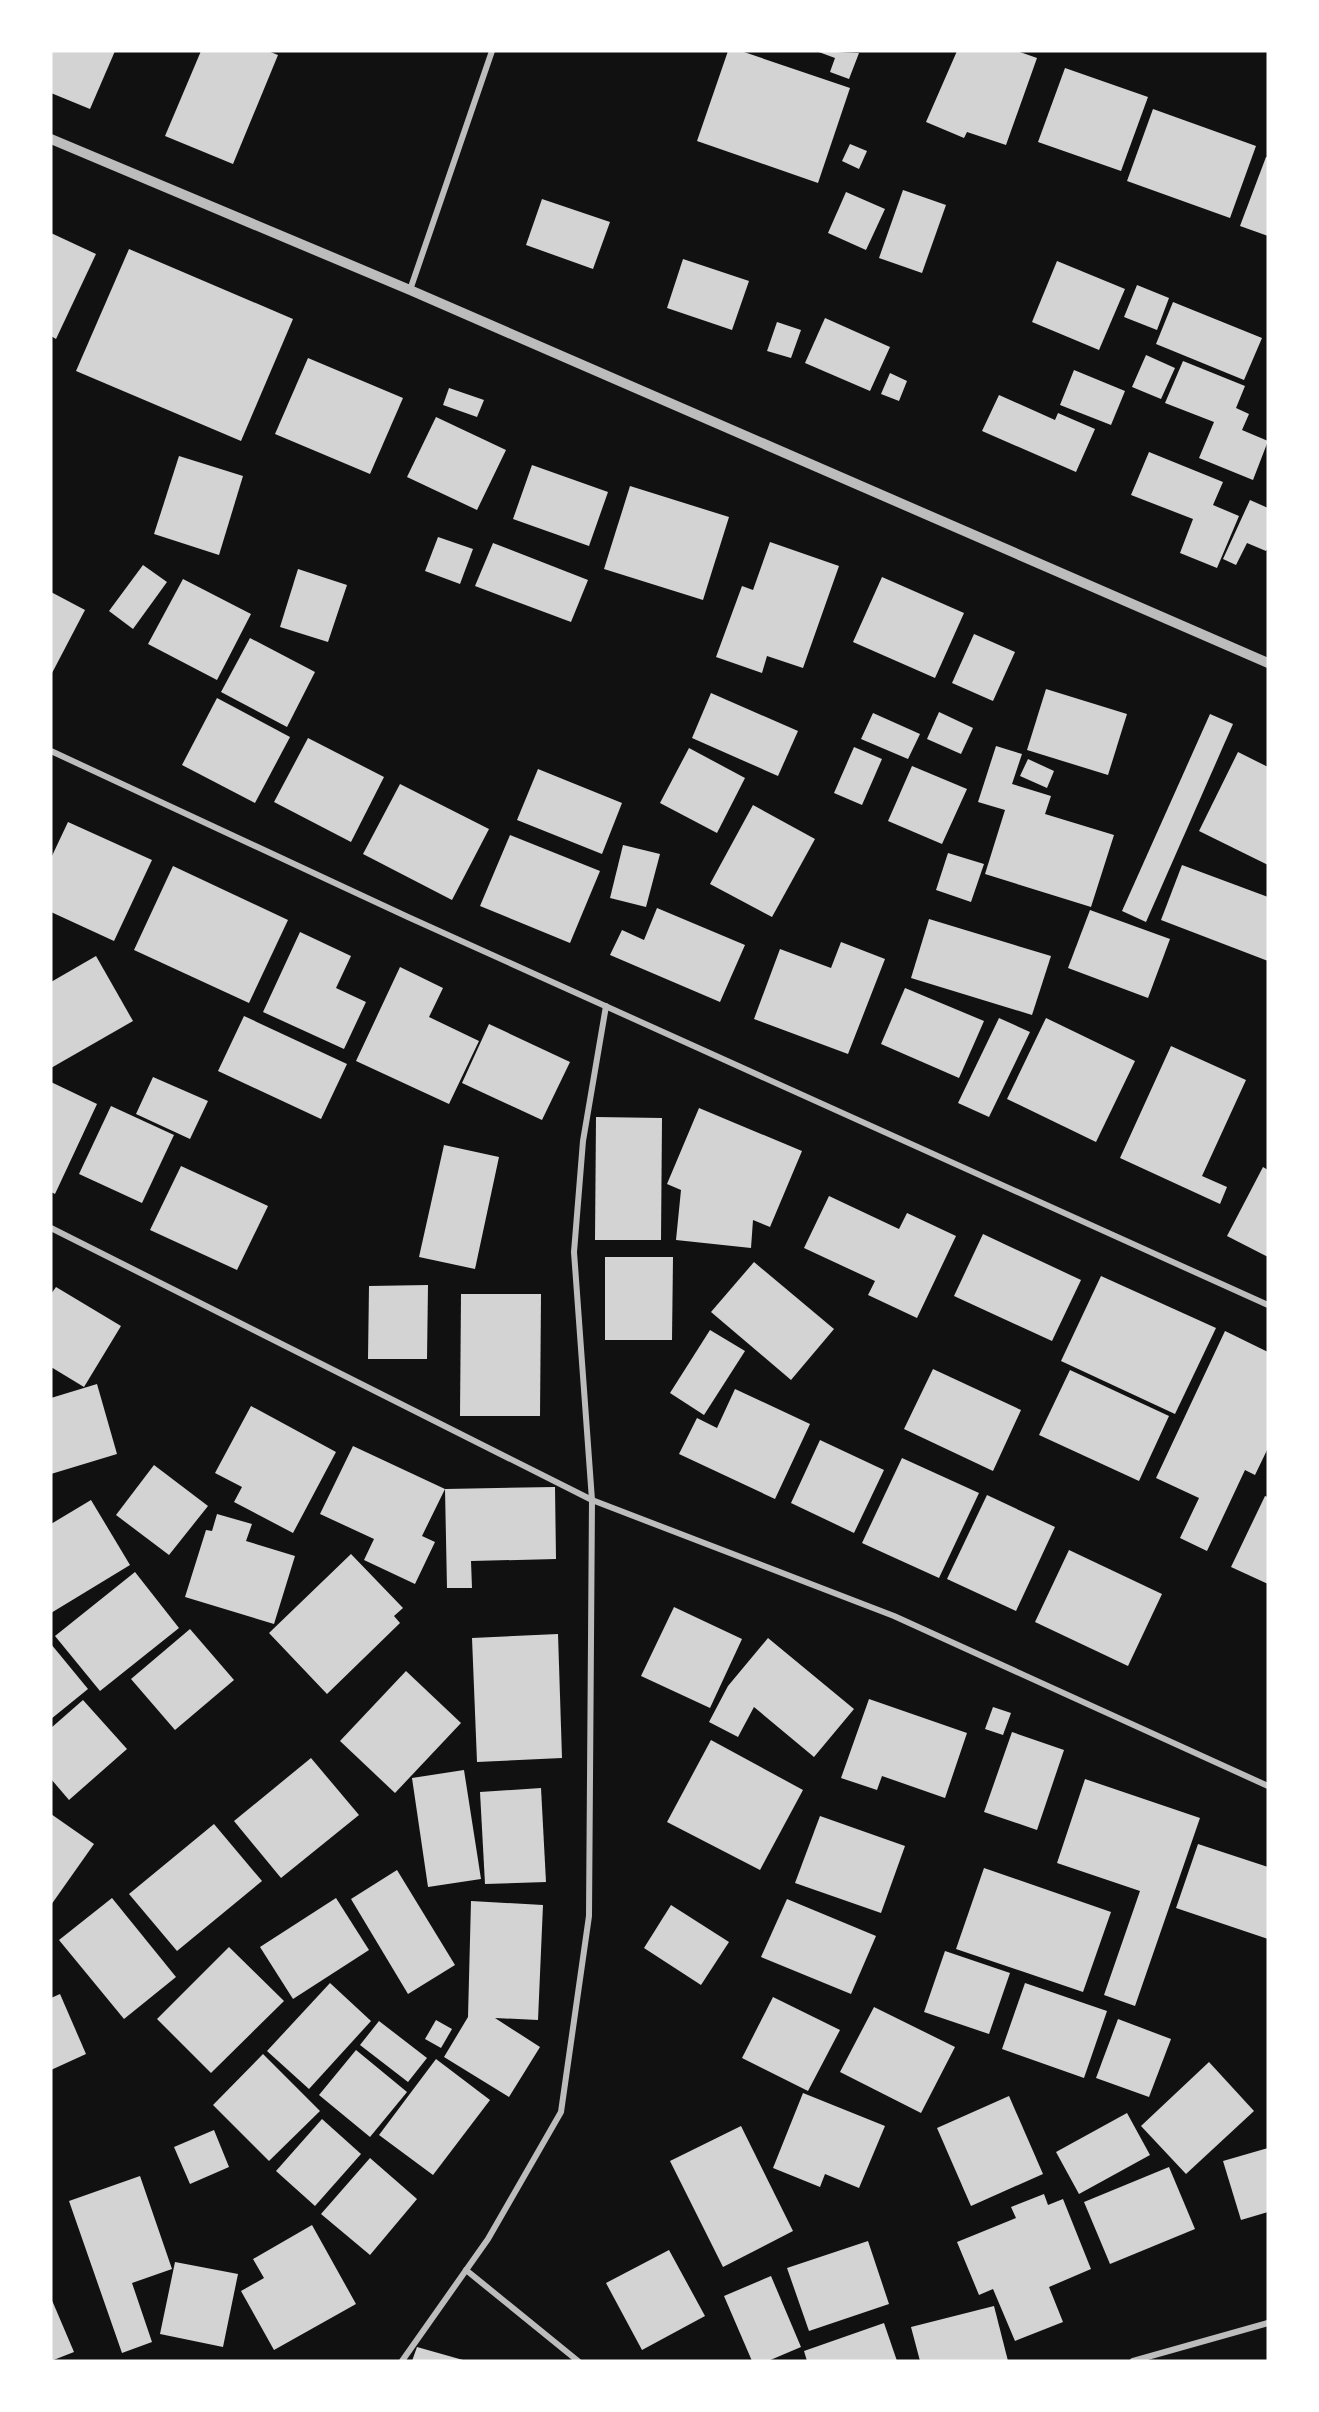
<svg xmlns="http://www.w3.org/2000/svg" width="1319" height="2412" viewBox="0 0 1319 2412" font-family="'Playfair Display',serif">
<rect width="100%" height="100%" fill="#111"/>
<g fill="#d3d3d3">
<path d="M51 51H115L90 109 51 93Z"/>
<path d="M201 51H268L278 55 233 164 165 136Z"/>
<path d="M728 51H741L850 88 818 183 697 141Z"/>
<path d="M816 51 859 53 849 79 830 72 835 58Z"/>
<path d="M957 51H1017L1037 58 1006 145 967 132 964 138 926 122Z"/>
<path d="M1065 68 1148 97 1121 171 1038 142Z"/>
<path d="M1153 109 1256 146 1230 218 1127 181Z"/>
<path d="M850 144 867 151 859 169 842 161Z"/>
<path d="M1266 157H1268V236L1240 226Z"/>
<path d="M903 190 946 205 922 273 879 258Z"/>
<path d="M846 192 885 209 866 250 828 233Z"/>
<path d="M542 199 610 222 593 269 526 245Z"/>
<path d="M51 233 96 254 56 339 51 336Z"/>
<path d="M129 249 293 319 241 441 76 371Z"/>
<path d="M683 259 749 281 732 330 667 308Z"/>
<path d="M1057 261 1125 289 1099 350 1032 322Z"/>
<path d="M1137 285 1169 298 1157 330 1124 317Z"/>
<path d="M1173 302 1262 338 1244 380 1156 344Z"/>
<path d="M825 318 890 347 870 391 805 363Z"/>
<path d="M777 322 801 330 791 358 767 351Z"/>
<path d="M1146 355 1175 368 1161 399 1132 387Z"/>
<path d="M308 358 403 398 370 474 275 434Z"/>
<path d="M1183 361 1245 386 1236 408 1249 414 1242 430 1268 441 1253 480 1199 458 1214 422 1165 403Z"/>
<path d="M1074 370 1125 391 1111 425 1060 405Z"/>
<path d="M890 373 907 381 899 401 881 394Z"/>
<path d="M449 388 484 400 477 417 443 405Z"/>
<path d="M999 395 1055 420 1058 413 1095 429 1076 472 982 431Z"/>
<path d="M436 417 506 450 477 510 407 477Z"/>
<path d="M1149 452 1223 482 1213 505 1239 516 1217 568 1180 553 1193 519 1131 495Z"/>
<path d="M179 456 243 476 219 555 154 534Z"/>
<path d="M532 465 608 492 589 546 513 519Z"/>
<path d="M630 486 729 517 703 600 604 569Z"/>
<path d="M1250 500 1268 508V548L1266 551 1247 543 1236 565 1223 559Z"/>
<path d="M438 537 473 549 460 584 425 571Z"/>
<path d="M770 542 839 566 803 668 767 656 762 673 716 657 742 586 753 590Z"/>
<path d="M493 543 588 580 571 622 475 586Z"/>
<path d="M143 565 167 582 133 629 109 611Z"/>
<path d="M298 569 347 585 328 642 280 627Z"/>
<path d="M882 577 964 613 935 678 853 642Z"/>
<path d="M183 579 251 614 217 680 148 644Z"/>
<path d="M51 592 85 610 51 675Z"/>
<path d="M974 634 1015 652 993 701 952 683Z"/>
<path d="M250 638 315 672 287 727 221 692Z"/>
<path d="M1046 689 1127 714 1108 775 1027 750Z"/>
<path d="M711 693 798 731 778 776 692 738Z"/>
<path d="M217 698 290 737 255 803 182 765Z"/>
<path d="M939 712 973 728 961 754 927 739Z"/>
<path d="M873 713 920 734 908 759 861 739Z"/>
<path d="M1210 714 1233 724 1146 922 1122 911Z"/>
<path d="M308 738 384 777 351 842 274 802Z"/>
<path d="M996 746 1022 754 1012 784 1051 796 1045 814 1114 835 1091 907 985 874 1005 810 978 802Z"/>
<path d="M854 747 882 759 862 805 834 793Z"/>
<path d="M689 748 745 778 717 833 660 803Z"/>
<path d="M1238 752 1268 767V865L1199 831Z"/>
<path d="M1028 759 1054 771 1047 788 1020 776Z"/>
<path d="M912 766 967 789 942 844 888 821Z"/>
<path d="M538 769 622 803 602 854 517 820Z"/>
<path d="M400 784 489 829 452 900 363 854Z"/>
<path d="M753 805 815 839 772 917 710 884Z"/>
<path d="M68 822 152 860 114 941 51 912V858Z"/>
<path d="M510 835 600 871 570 943 480 906Z"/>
<path d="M623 845 660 854 646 907 610 898Z"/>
<path d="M948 853 984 864 971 902 936 890Z"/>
<path d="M1182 865 1268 897V961L1161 920Z"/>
<path d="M173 866 288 920 249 1003 134 950Z"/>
<path d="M657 908 745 945 720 1002 610 955 622 930 644 940Z"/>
<path d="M1090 910 1170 939 1148 998 1068 968Z"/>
<path d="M929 919 1051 956 1032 1015 911 978Z"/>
<path d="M300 932 351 956 336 988 366 1002 344 1049 263 1012Z"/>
<path d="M841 942 885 959 848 1054 754 1019 780 949 831 968Z"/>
<path d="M96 956 133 1021 51 1068V982Z"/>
<path d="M400 967 443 988 429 1017 479 1041 449 1104 356 1061Z"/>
<path d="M905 988 984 1021 959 1078 881 1044Z"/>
<path d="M244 1016 347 1064 321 1119 218 1071Z"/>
<path d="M999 1018 1030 1032 989 1117 958 1103Z"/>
<path d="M1046 1018 1135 1061 1096 1142 1007 1099Z"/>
<path d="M489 1024 570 1062 542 1120 462 1083Z"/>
<path d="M1171 1046 1246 1080 1202 1176 1227 1187 1220 1204 1120 1158Z"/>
<path d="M153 1077 208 1101 190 1139 136 1114Z"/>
<path d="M51 1082 97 1104 55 1194 51 1192Z"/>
<path d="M111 1106 174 1135 142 1203 79 1174Z"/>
<path d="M699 1108 802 1151 770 1227 753 1220 751 1248 676 1240 681 1190 667 1184Z"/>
<path d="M596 1117 662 1118 661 1240H595Z"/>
<path d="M444 1145 499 1157 475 1269 419 1257Z"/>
<path d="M181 1166 268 1206 237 1270 150 1230Z"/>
<path d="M1263 1167 1268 1170V1257L1227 1236Z"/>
<path d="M829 1196 899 1229 907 1213 956 1236 917 1318 868 1295 875 1281 804 1248Z"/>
<path d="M983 1234 1081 1280 1052 1341 954 1296Z"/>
<path d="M605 1257H673L672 1340H605Z"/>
<path d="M754 1262 834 1329 791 1380 711 1312Z"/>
<path d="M1101 1276 1216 1328 1175 1414 1061 1361Z"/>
<path d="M428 1285 427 1359H368L369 1286Z"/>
<path d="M56 1287 121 1326 84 1387 51 1367V1294Z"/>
<path d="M461 1294H541L540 1416H460Z"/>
<path d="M710 1330 745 1351 704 1415 670 1393Z"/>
<path d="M1225 1331 1268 1352V1448L1255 1475 1245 1470 1207 1551 1180 1538 1199 1498 1156 1478Z"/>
<path d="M933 1369 1021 1410 993 1471 904 1429Z"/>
<path d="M1070 1370 1169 1416 1139 1481 1039 1435Z"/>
<path d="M97 1384 117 1454 51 1474V1398Z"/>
<path d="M735 1389 810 1424 775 1499 679 1454 697 1418 717 1428Z"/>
<path d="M251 1406 336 1452 293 1533 234 1502 242 1487 215 1473Z"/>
<path d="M820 1440 884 1470 854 1533 791 1503Z"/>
<path d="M353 1446 445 1489 422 1536 435 1542 415 1584 364 1560 374 1539 320 1514Z"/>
<path d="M902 1458 979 1493 939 1578 862 1543Z"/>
<path d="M154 1465 208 1506 169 1555 116 1515Z"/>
<path d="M555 1487 556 1559 471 1561 472 1588H447L445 1489Z"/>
<path d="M987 1495 1055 1527 1016 1611 947 1579Z"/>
<path d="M1265 1496 1268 1497V1584L1231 1567Z"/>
<path d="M91 1500 130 1565 51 1613V1524Z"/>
<path d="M217 1514 252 1524 246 1541 295 1556 274 1624 185 1597 206 1530 212 1531Z"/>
<path d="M1069 1550 1162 1594 1128 1666 1035 1622Z"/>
<path d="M351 1554 403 1608 394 1616 400 1623 327 1694 269 1633Z"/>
<path d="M135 1572 179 1628 100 1691 55 1636Z"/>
<path d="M674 1607 742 1639 710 1708 641 1676Z"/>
<path d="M190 1629 234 1680 175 1730 131 1679Z"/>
<path d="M558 1634 562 1758 477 1762 472 1638Z"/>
<path d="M768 1638 854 1709 814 1757 754 1707 738 1737 709 1722 728 1686Z"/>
<path d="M51 1644 88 1689 51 1719Z"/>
<path d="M406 1671 461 1723 395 1793 340 1741Z"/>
<path d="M869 1699 967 1733 945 1798 882 1776 877 1790 841 1778Z"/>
<path d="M83 1700 127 1749 69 1800 51 1779V1728Z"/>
<path d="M993 1707 1011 1713 1003 1735 985 1729Z"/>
<path d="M1012 1732 1064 1750 1037 1830 984 1812Z"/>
<path d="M711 1740 803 1790 760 1870 667 1822Z"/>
<path d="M311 1758 359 1815 281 1878 234 1821Z"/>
<path d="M464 1770 481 1879 428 1887 412 1778Z"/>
<path d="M1085 1779 1200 1818 1135 2006 1104 1995 1140 1891 1057 1863Z"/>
<path d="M541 1788 546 1882 485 1884 480 1792Z"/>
<path d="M51 1814 94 1844 51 1905Z"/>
<path d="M820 1816 905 1846 881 1913 795 1883Z"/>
<path d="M214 1824 262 1881 177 1951 129 1894Z"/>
<path d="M1198 1844 1268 1867V1939L1176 1908Z"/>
<path d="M984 1868 1111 1912 1083 1992 956 1949Z"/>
<path d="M397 1870 455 1965 408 1994 351 1899Z"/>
<path d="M112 1898 176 1977 124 2019 59 1940Z"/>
<path d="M336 1898 369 1950 293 1999 260 1947Z"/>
<path d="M787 1899 876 1936 851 1994 761 1957Z"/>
<path d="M471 1901 543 1905 538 2020 495 2018 540 2047 509 2097 444 2057 468 2017Z"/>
<path d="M671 1905 729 1942 701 1985 644 1948Z"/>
<path d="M229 1947 284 2001 211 2073 157 2019Z"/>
<path d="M945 1951 1010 1973 989 2034 924 2012Z"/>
<path d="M330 1983 371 2021 309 2089 267 2051Z"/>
<path d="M1025 1983 1107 2011 1084 2078 1002 2049Z"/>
<path d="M60 1994 86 2054 51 2070V1998Z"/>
<path d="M773 1997 840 2030 808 2091 742 2058Z"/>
<path d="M874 2007 955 2047 921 2113 840 2072Z"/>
<path d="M1118 2019 1171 2039 1149 2097 1096 2078Z"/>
<path d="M436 2020 452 2029 441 2048 425 2039Z"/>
<path d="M379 2021 427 2058 408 2082 360 2045Z"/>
<path d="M356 2050 407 2092 370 2137 319 2095Z"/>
<path d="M263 2054 320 2111 269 2161 213 2105Z"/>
<path d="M436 2059 490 2100 433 2175 379 2135Z"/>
<path d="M1209 2062 1254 2111 1186 2174 1141 2126Z"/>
<path d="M803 2093 885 2126 859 2188 825 2174 820 2187 773 2168Z"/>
<path d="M1009 2096 1043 2174 971 2206 937 2128Z"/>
<path d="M1127 2113 1150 2155 1079 2194 1056 2152Z"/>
<path d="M322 2119 361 2154 315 2206 276 2171Z"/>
<path d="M741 2126 793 2231 723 2267 670 2161Z"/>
<path d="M214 2130 229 2167 190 2184 174 2147Z"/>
<path d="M1268 2148V2212L1241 2220 1223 2161Z"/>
<path d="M370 2158 417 2199 370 2255 321 2214Z"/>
<path d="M1169 2167 1195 2229 1110 2264 1084 2202Z"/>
<path d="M140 2176 172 2269 132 2283 152 2342 122 2353 69 2201Z"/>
<path d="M1044 2194 1048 2205 1063 2199 1091 2269 1049 2287 1063 2322 1015 2341 993 2289 979 2295 957 2242 1016 2218 1011 2207Z"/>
<path d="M312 2225 356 2304 274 2350 241 2291 264 2278 253 2259Z"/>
<path d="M868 2241 889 2304 809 2331 787 2268Z"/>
<path d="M669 2250 705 2316 642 2350 606 2283Z"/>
<path d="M175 2262 238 2274 223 2347 160 2334Z"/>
<path d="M771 2276 801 2347 768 2361H752L724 2296Z"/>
<path d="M51 2298 74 2352 51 2361Z"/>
<path d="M994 2306 1008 2361H920L911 2327Z"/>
<path d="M884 2323 897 2361H807L804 2351Z"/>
<path d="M417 2347 463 2360V2361H412Z"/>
</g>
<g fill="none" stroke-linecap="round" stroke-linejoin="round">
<g stroke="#bcbcbc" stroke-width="6">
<path d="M410 290 492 51"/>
<path d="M51 751 408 917 1268 1305"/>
<path d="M51 1228 592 1500 894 1616 1268 1786"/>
<path d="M466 2270 578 2361"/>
<path d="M402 2361 488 2239 561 2112 589 1916 592 1500 574 1252 583 1141 606 1006"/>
<path d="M1133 2361 1268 2323"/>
</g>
<path stroke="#bcbcbc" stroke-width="10" d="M51 139 410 290 1268 663"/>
</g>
<rect width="1319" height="2412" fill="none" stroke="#ffffff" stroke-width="105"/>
</svg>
